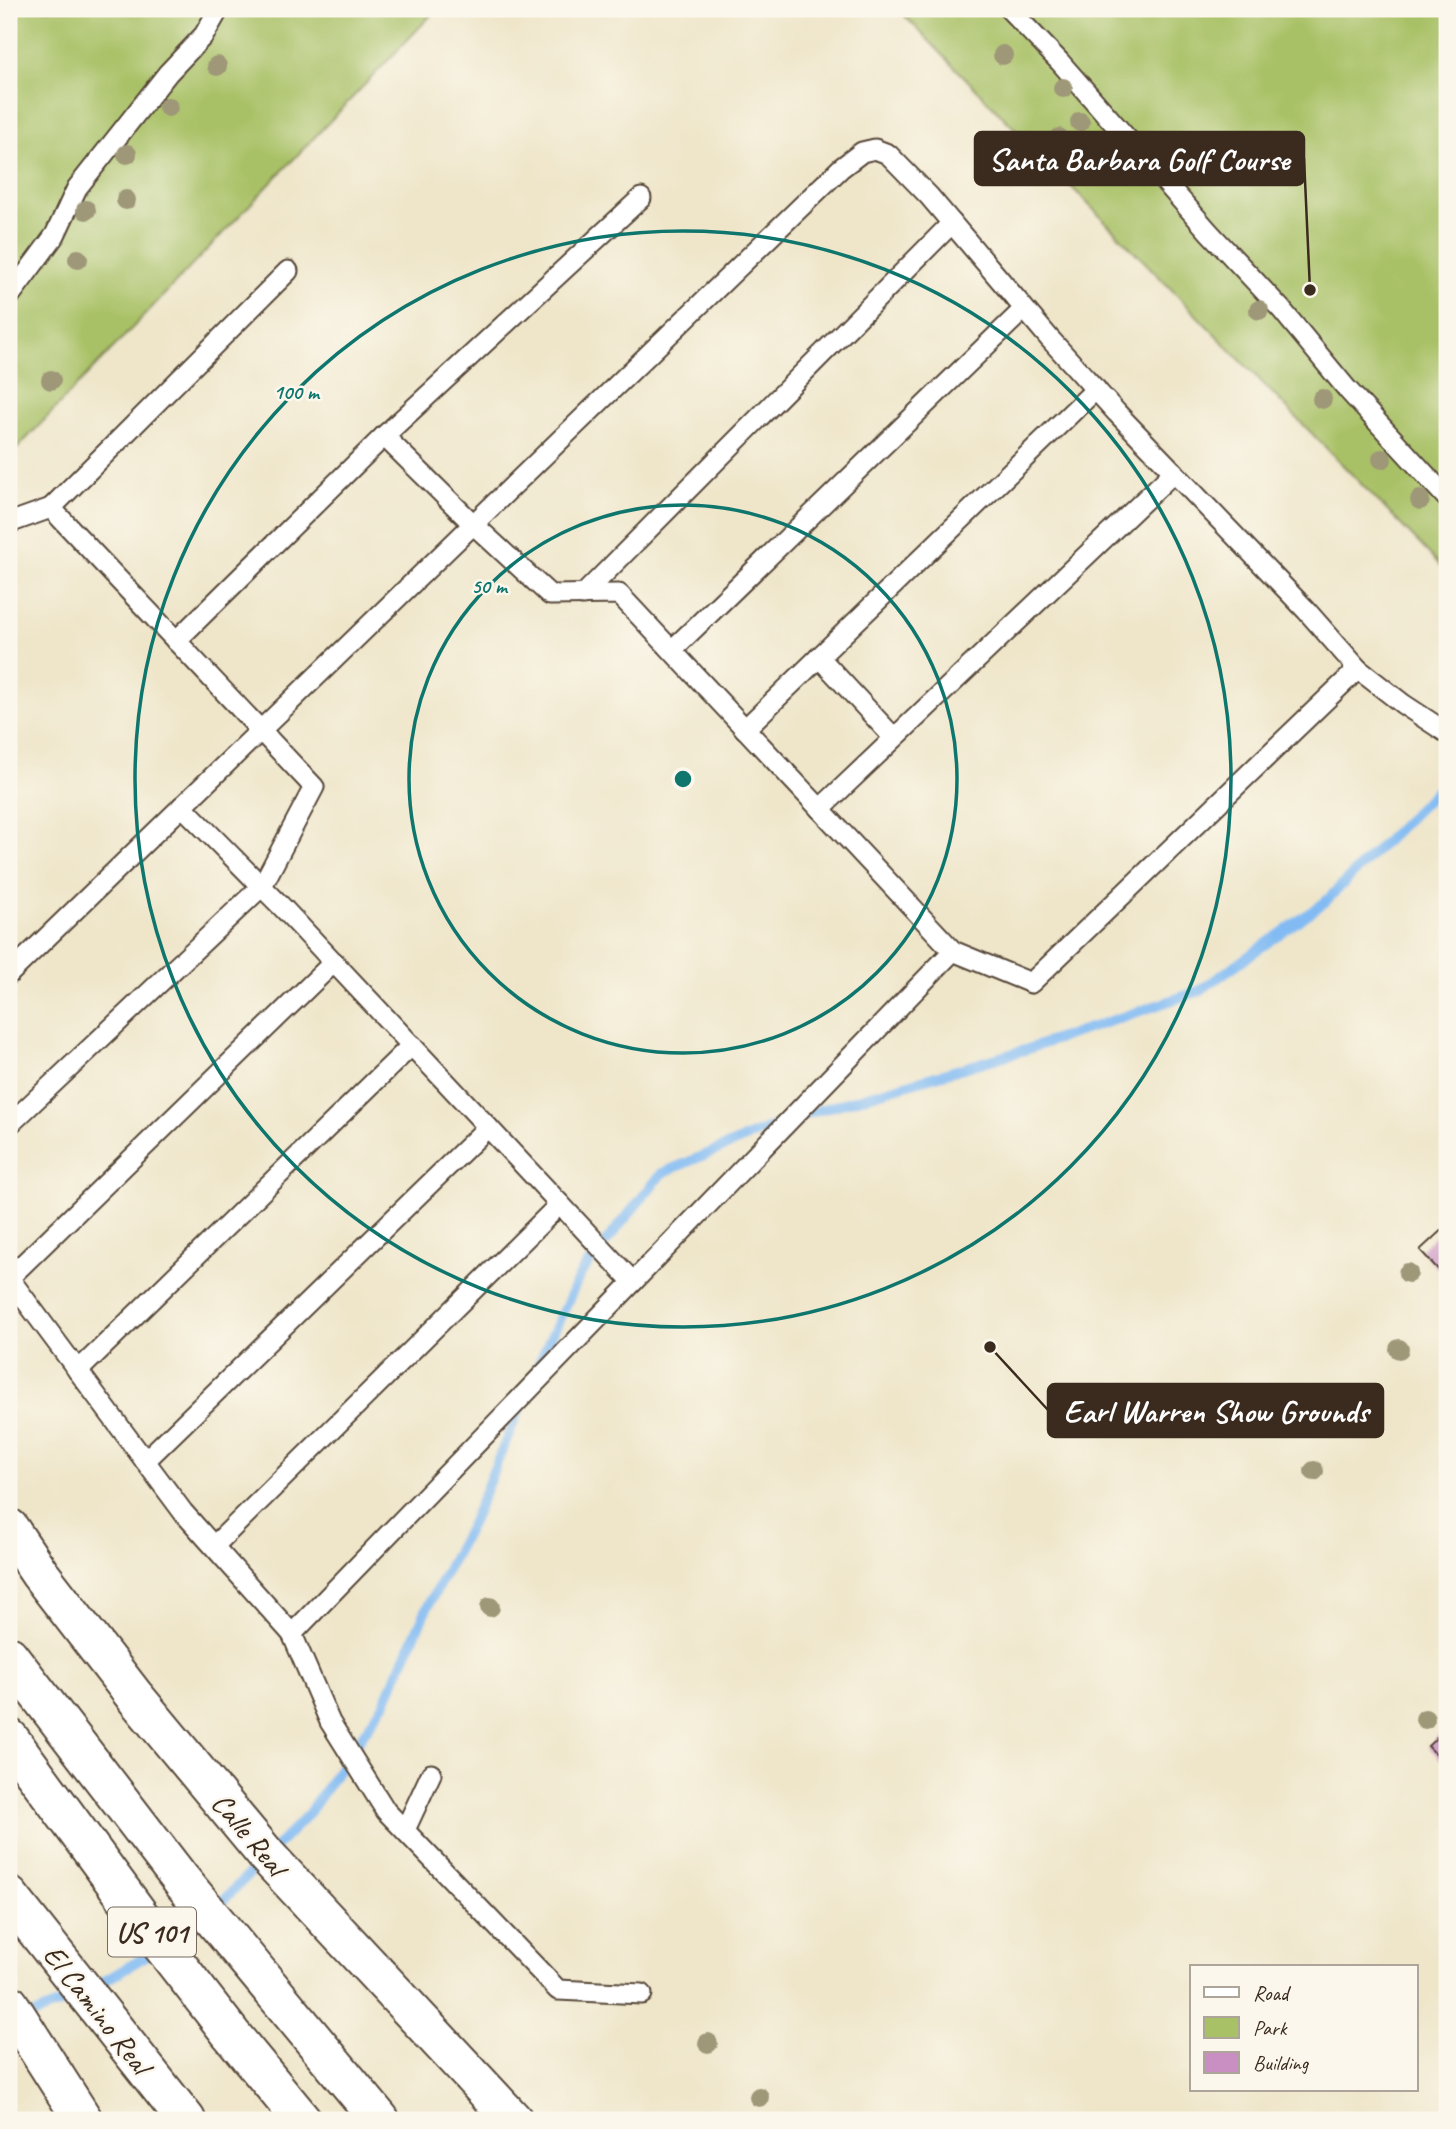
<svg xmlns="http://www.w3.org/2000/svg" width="1456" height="2129" viewBox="0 0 1456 2129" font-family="Caveat,sans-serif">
<rect width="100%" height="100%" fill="#fbf7ec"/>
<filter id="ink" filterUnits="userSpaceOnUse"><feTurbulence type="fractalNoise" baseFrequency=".0143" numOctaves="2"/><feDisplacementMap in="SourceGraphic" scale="14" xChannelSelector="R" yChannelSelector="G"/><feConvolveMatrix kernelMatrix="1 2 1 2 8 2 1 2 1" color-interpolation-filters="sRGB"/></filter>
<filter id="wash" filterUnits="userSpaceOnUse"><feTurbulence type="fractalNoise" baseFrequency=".00686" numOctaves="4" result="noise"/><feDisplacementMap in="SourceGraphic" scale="28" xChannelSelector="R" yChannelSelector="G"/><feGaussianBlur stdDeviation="1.57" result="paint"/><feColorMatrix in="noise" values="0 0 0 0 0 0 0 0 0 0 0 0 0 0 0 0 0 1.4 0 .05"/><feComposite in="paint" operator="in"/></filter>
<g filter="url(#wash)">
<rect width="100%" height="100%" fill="#efe6ca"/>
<g fill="#a9c166" stroke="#727642" stroke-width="2">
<path d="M9 9H437L9 457Z"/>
<path d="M898 9H1447V572Z"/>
</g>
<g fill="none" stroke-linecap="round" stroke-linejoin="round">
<g stroke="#82bbf3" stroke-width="10">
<path d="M796 1117 1028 1049 1199 991 1325 902 1447 780"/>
<path d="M531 1380 581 1273 662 1173 781 1123"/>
<path d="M169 1942 201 1923 309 1813 384 1704 427 1608 472 1522 521 1405"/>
<path d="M24 2019 83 1994 156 1950"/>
</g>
</g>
<g id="blocks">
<g fill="#c98ec2">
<path d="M1447 1225V1279L1420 1250Z"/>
<path d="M1447 1728V1766L1428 1746Z"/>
</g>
</g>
</g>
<g filter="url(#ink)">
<use href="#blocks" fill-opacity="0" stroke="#564638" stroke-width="2"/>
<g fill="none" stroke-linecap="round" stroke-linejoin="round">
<defs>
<g id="lane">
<path d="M1009 9 1060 62 1209 232 1281 309 1347 389 1447 498"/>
<path d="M641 198 384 436 473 524 550 595 619 594 953 951"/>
<path d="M9 297 55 235 77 188 168 73 204 35 219 9"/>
<path d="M9 523 51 508"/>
<path d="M583 595 952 223"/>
<path d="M176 641 384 436"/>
<path d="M672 650 1024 309"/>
<path d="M819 657 894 738"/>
<path d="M745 729 1096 389"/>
<path d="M182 806 283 908 633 1282 292 1634"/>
<path d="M820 809 1174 472"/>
<path d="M334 962 9 1278 183 1512 292 1634 330 1722 386 1811 558 1990 642 1994"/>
<path d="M9 974 841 168 862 152 875 149 888 154 929 196 1050 339 1117 413 1306 610 1358 669 1403 704 1447 733"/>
<path d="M9 1125 262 886 314 787 51 508 288 271"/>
<path d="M633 1282 953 951 1031 983 1358 669"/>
<path d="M78 1371 412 1045"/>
<path d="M145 1461 488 1127"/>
<path d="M214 1546 560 1204"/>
<path d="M405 1830 431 1774"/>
</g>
<path id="secondary" d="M9 1528 40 1574 135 1697 267 1856 513 2120"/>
<g id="highway">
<path d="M9 1656 181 1880 380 2120"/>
<path d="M9 1738 147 1926 231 2034 302 2120"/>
<path d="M9 1896 186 2120"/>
<path d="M9 2004 83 2120"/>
</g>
</defs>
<use href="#lane" stroke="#564638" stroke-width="23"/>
<use href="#secondary" stroke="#564638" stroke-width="42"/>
<use href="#highway" stroke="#564638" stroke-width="42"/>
<use href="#lane" stroke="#fff" stroke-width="19"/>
<use href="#secondary" stroke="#fff" stroke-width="38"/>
<use href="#highway" stroke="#fff" stroke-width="38"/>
</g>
<g fill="#9e9778">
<circle cx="1003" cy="55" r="10"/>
<circle cx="217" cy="66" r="10"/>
<circle cx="1063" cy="88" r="10"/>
<circle cx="168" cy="107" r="10"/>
<circle cx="1080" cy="122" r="10"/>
<circle cx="1059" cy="138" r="10"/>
<circle cx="127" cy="154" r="10"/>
<circle cx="126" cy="200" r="10"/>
<circle cx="86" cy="210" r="10"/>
<circle cx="78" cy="259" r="10"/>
<circle cx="1259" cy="310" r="10"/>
<circle cx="51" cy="380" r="10"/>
<circle cx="1322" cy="399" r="10"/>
<circle cx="1382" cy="459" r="10"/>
<circle cx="1420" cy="500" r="10"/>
<circle cx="1408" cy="1273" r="10"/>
<circle cx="1399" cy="1349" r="10"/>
<circle cx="1314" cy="1471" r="10"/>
<circle cx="490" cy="1607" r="10"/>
<circle cx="1425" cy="1719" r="10"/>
<circle cx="708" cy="2043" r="10"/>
<circle cx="759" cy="2097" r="10"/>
</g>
</g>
<g fill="none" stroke="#0f766e" stroke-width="3.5">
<circle cx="683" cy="779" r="274"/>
<circle cx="683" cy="779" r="548"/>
</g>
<g text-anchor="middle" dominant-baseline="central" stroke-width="5" stroke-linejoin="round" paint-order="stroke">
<rect fill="#fbf7ec" stroke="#75685c" stroke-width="2" x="108" y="1907.5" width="88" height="49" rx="5"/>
<g font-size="28" font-weight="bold" fill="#3b2a1e">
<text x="152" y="1932">US 101</text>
</g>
<g font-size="30" fill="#3b2a1e" stroke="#fbf7ec">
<text transform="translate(249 1834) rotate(50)">Calle Real</text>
<text transform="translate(97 2009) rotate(52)">El Camino Real</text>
</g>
</g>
<circle cx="683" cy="779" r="10" fill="#0f766e" stroke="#fbf7ec" stroke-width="3.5"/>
<g font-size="21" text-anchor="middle" font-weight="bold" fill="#0f766e" stroke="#fbf7ec" stroke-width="5" stroke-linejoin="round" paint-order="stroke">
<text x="296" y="399">100 m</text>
<text x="489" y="593">50 m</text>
</g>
<path fill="none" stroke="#3b2a1e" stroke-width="2.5" d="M1310 290L1304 158M990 1347L1048 1410"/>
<g fill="#3b2a1e" stroke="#fbf7ec" stroke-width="2.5">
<circle cx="1310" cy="290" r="7"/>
<circle cx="990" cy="1347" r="7"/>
</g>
<g fill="#3b2a1e" stroke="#3b2a1e" stroke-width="2.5">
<rect x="975" y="132" width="329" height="53" rx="7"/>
<rect x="1048" y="1384" width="335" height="53" rx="7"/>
</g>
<g font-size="32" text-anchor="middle" font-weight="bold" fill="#fff">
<text x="1139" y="170">Santa Barbara Golf Course</text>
<text x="1216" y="1422">Earl Warren Show Grounds</text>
</g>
<rect width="1456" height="2129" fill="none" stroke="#fbf7ec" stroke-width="35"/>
<rect x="1190" y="1965" width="228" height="126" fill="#fbf7ec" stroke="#aea59a" stroke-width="2"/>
<rect x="1204" y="1987" width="35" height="10" fill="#ffffff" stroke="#aea59a" stroke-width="2"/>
<text x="1253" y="2000" font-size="21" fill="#3b2a1e">Road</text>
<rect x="1204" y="2017" width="35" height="21" fill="#a9c166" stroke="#aea59a" stroke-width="2"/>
<text x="1253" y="2035" font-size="21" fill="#3b2a1e">Park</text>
<rect x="1204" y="2052" width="35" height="21" fill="#c98ec2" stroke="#aea59a" stroke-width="2"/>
<text x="1253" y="2070" font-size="21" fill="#3b2a1e">Building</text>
</svg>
